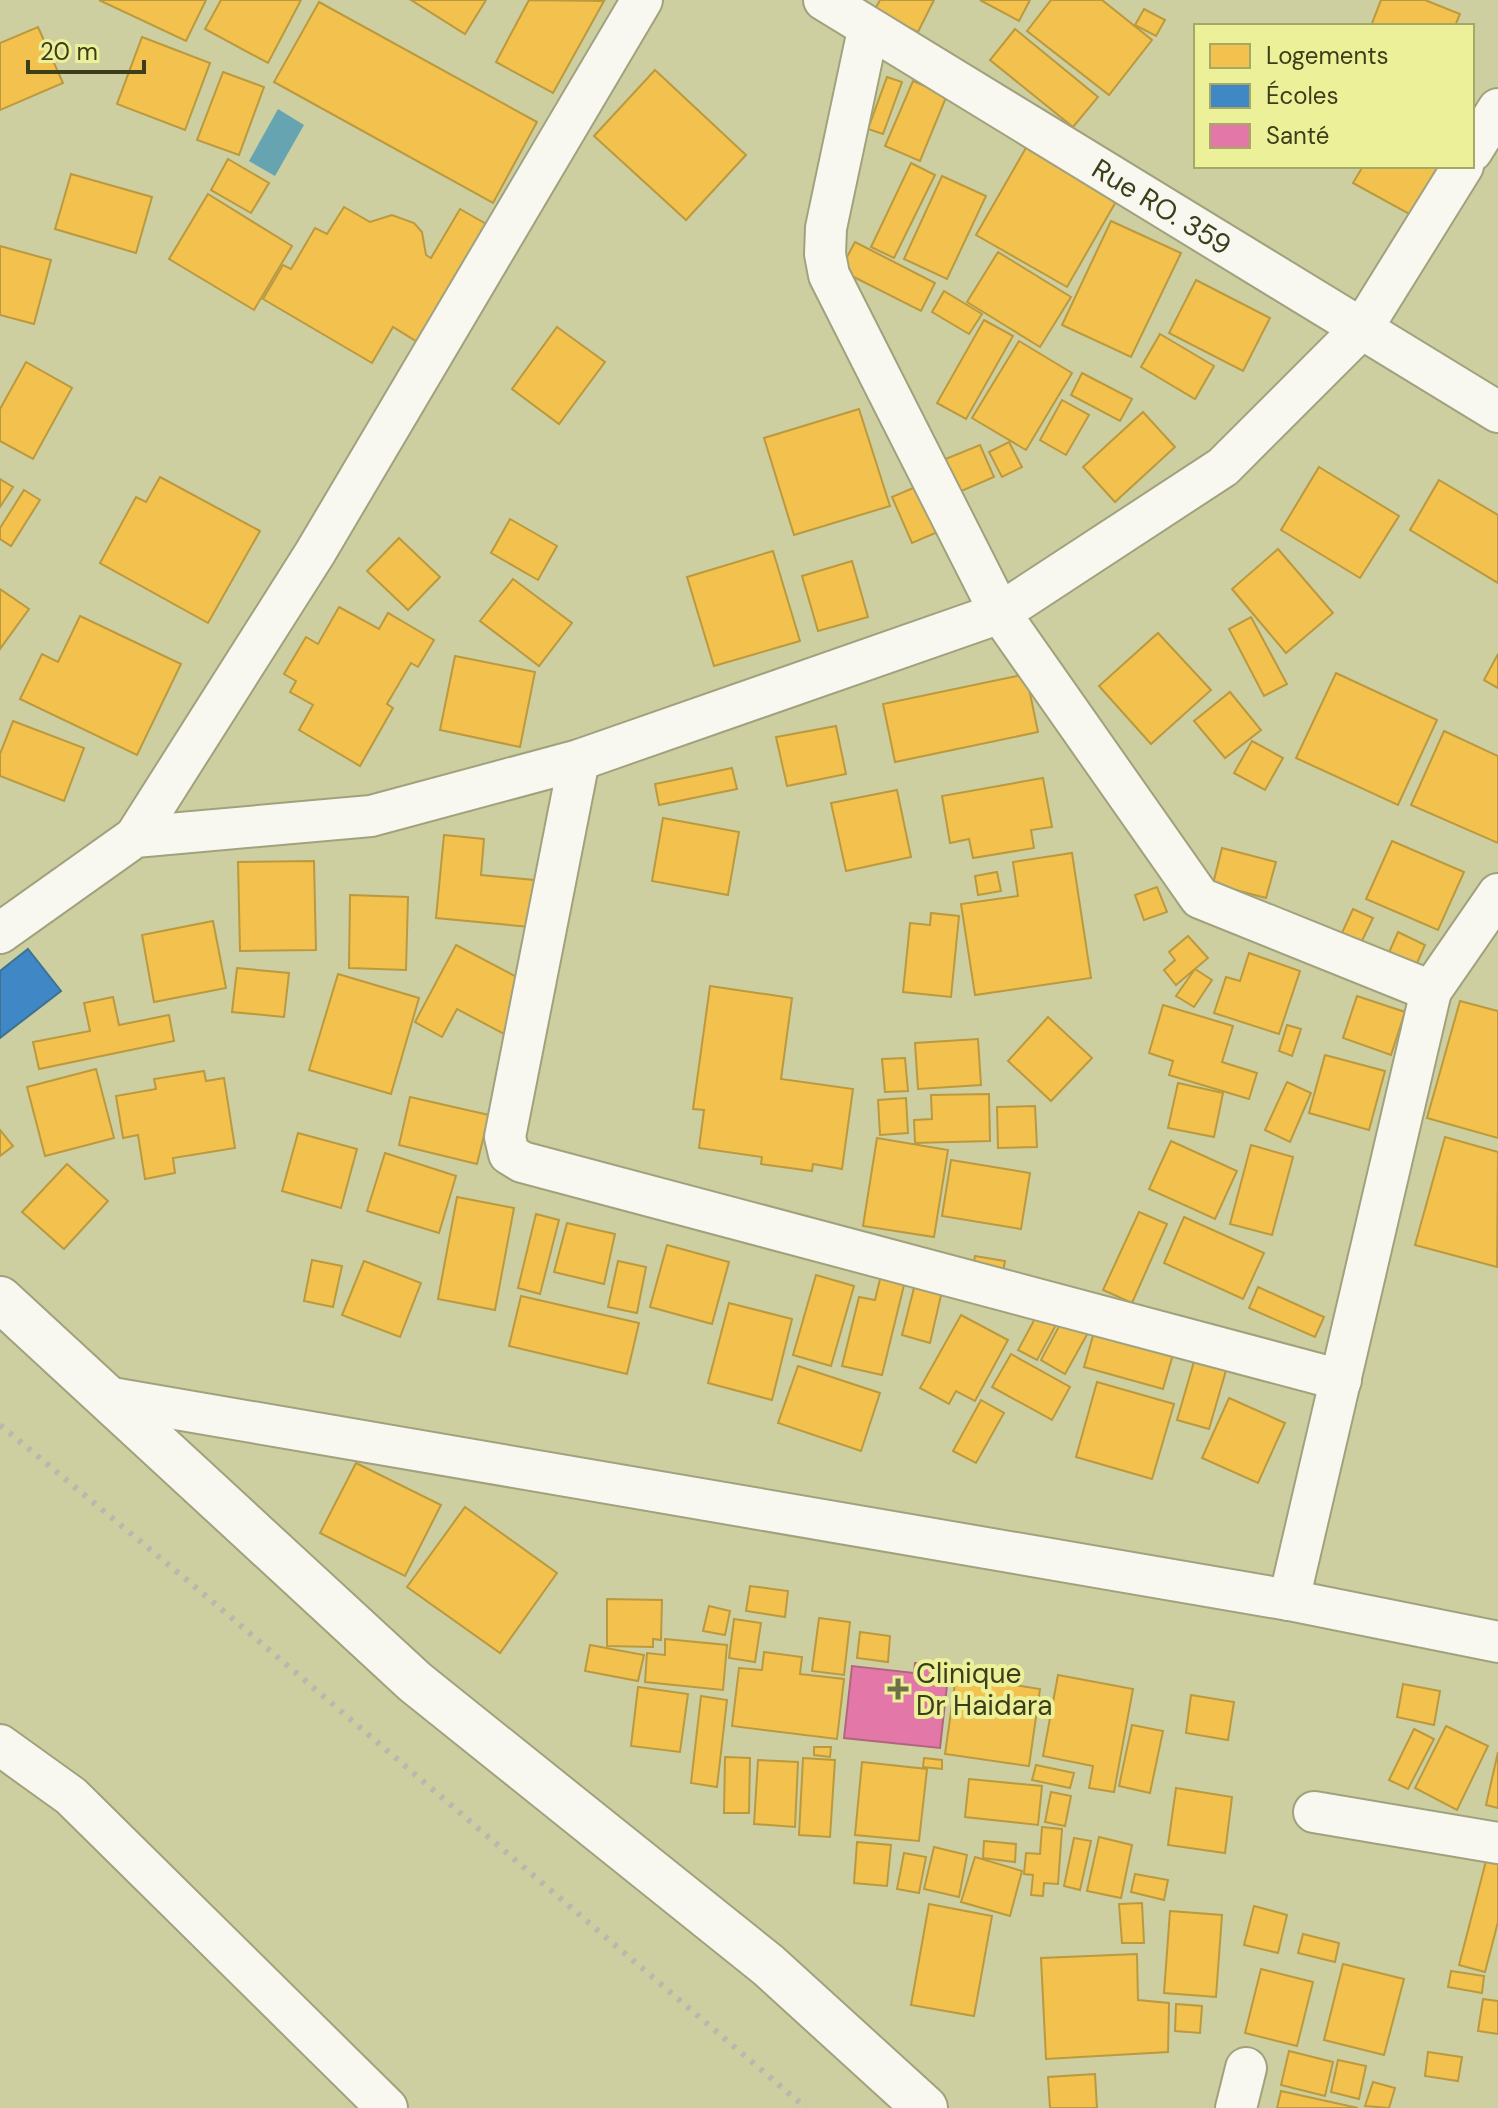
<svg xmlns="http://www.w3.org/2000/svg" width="1498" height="2108" viewBox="0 0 1498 2108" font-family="'DM Sans',sans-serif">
<rect width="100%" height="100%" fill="#cdcfa0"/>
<path fill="#66a4b1" d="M278 109 304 125 275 176 249 161Z"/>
<g fill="#f2c14e" stroke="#bb993e" stroke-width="2">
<path d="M99 0H206L186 41Z"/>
<path d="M221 0H301L268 63 205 29Z"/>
<path d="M411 0H486L465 34Z"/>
<path d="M529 0 604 1 553 93 496 62Z"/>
<path d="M880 0H934L918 32 874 11Z"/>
<path d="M980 0H1030L1019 21Z"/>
<path d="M1051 0H1102L1152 40 1109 95 1027 31Z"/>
<path d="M1381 0H1425L1460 14 1455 26H1371Z"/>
<path d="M319 2 537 122 493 203 274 82Z"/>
<path d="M1144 9 1165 20 1156 36 1135 25Z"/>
<path d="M38 27 63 83 0 110V43Z"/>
<path d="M1015 29 1098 97 1073 127 990 60Z"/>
<path d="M142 37 210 63 185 130 117 104Z"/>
<path d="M655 70 746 155 686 220 594 136Z"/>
<path d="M223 72 264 87 239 155 197 140Z"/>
<path d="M887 77 902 82 883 134 868 129Z"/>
<path d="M913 81 947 95 920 161 885 146Z"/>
<path d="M1027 146 1118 198 1067 287 976 235Z"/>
<path d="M228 159 269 183 251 213 211 190Z"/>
<path d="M911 163 935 175 894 258 871 247Z"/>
<path d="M1363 166H1438L1411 215 1353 183Z"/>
<path d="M71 174 152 197 136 253 55 229Z"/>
<path d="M942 176 986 196 947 279 904 259Z"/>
<path d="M208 194 292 246 254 310 169 259Z"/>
<path d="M344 207 370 222 392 215 414 223 422 232 426 255 431 258 460 209 488 225 419 343 393 327 372 363 263 299 283 265 291 269 315 228 327 234Z"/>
<path d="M1111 221 1181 253 1131 357 1062 325Z"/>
<path d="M855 242 935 283 921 311 840 270Z"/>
<path d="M0 246 51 260 34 324 0 315Z"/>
<path d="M998 252 1071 297 1040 347 967 302Z"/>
<path d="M1196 280 1270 318 1243 371 1169 333Z"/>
<path d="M944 291 982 314 969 334 932 312Z"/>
<path d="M984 320 1013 336 966 419 937 403Z"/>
<path d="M557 327 605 362 559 424 512 389Z"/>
<path d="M1160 334 1214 366 1195 399 1141 367Z"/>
<path d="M1019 341 1072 373 1026 450 972 418Z"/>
<path d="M26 362 72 388 33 459 0 441V409Z"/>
<path d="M1082 373 1132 399 1120 421 1071 395Z"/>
<path d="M1062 400 1089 415 1066 455 1040 440Z"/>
<path d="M859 409 890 506 794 535 764 438Z"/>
<path d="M1143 412 1175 447 1115 502 1083 467Z"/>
<path d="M1009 442 1022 467 1002 477 989 452Z"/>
<path d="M980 445 994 477 952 495 938 462Z"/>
<path d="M1319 467 1399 516 1360 578 1281 530Z"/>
<path d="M160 477 260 531 208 623 100 563 136 497 146 502Z"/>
<path d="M0 479 13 487 0 507Z"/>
<path d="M1439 480 1498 515V583L1410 530Z"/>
<path d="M920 485 940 531 912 543 892 497Z"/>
<path d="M24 490 40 500 11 546 0 539V528Z"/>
<path d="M510 519 557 546 538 580 491 553Z"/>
<path d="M399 538 440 577 408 610 367 571Z"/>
<path d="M1278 549 1333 613 1286 653 1232 589Z"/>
<path d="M773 551 800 641 714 666 687 577Z"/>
<path d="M852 561 868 617 818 631 802 576Z"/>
<path d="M513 579 572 623 539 666 480 621Z"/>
<path d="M0 589 29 609 0 649Z"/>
<path d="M339 607 379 629 388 613 434 640 418 667 411 663 387 704 393 708 360 766 299 730 313 705 290 692 296 681 284 674 306 637 318 644Z"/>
<path d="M80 616 181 664 137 755 20 699 42 654 58 662Z"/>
<path d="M1251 617 1287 684 1264 696 1229 629Z"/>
<path d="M1158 633 1211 690 1151 744 1099 686Z"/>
<path d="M1498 654V688L1484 680Z"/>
<path d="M455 656 535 672 520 747 440 730Z"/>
<path d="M1336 673 1437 720 1398 805 1296 758Z"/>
<path d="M1026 674 1038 732 895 762 883 704Z"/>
<path d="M1230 692 1261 730 1225 758 1194 721Z"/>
<path d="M13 721 84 748 64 801 0 776V754Z"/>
<path d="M836 726 846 774 787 786 776 737Z"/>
<path d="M1444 731 1498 756V843L1411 805Z"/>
<path d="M1252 741 1283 758 1265 790 1234 773Z"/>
<path d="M732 768 737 789 659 805 655 784Z"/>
<path d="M1043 778 1052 827 1031 830 1034 848 973 858 969 839 950 843 942 796Z"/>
<path d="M897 790 911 857 846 871 831 803Z"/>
<path d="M663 818 739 832 728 895 652 881Z"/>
<path d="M444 835 484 839 481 875 534 880 530 927 436 918Z"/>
<path d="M1392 841 1464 872 1438 930 1366 899Z"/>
<path d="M1222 848 1276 862 1266 898 1213 884Z"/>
<path d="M1072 853 1091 978 975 995 961 904 1018 896 1013 862Z"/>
<path d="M314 861 316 950 240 951 238 862Z"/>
<path d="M997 872 1001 891 978 895 975 876Z"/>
<path d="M1157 887 1167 912 1144 920 1135 895Z"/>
<path d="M350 895 408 897 406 970 349 968Z"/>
<path d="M1353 909 1373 918 1359 947 1340 937Z"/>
<path d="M931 913 959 916 951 997 903 992 910 923 930 925Z"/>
<path d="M213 921 226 988 154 1002 142 935Z"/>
<path d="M1398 932 1425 945 1414 970 1387 957Z"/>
<path d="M1188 936 1208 958 1176 985 1164 970 1175 960 1169 952Z"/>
<path d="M456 945 530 984 504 1034 457 1009 442 1037 415 1022Z"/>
<path d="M1249 953 1300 971 1279 1034 1214 1013 1226 977 1240 981Z"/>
<path d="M237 968 289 973 284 1017 232 1012Z"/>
<path d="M1195 969 1212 980 1194 1007 1176 996Z"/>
<path d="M338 974 419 998 391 1094 309 1070Z"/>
<path d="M710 986 792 998 781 1079 853 1089 842 1169 813 1164 812 1171 761 1164 762 1157 699 1148 704 1110 693 1109Z"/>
<path d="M1357 996 1405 1012 1391 1055 1343 1038Z"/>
<path d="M113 997 119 1025 169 1015 174 1041 39 1069 33 1042 90 1031 84 1003Z"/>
<path d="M1460 1001 1498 1011V1138L1427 1118Z"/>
<path d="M1163 1005 1233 1026 1222 1062 1257 1073 1249 1099 1169 1075 1173 1061 1149 1053Z"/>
<path d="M1048 1017 1092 1058 1051 1101 1008 1061Z"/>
<path d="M1287 1025 1301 1029 1292 1056 1279 1051Z"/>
<path d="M978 1039 981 1085 918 1089 915 1043Z"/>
<path d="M1325 1055 1385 1071 1369 1130 1309 1113Z"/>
<path d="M905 1058 908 1091 885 1092 882 1059Z"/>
<path d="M96 1069 114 1138 45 1156 27 1087Z"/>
<path d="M204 1071 206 1081 224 1078 235 1148 173 1158 175 1173 145 1179 138 1135 123 1138 116 1096 156 1089 154 1079Z"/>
<path d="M1287 1082 1311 1093 1290 1142 1265 1130Z"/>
<path d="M1178 1083 1223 1093 1214 1137 1168 1128Z"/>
<path d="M989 1094 990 1141 915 1143 914 1120 932 1119 931 1095Z"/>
<path d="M410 1097 489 1115 477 1164 399 1145Z"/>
<path d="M906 1098 908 1133 880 1135 878 1100Z"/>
<path d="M1035 1106 1037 1147 998 1148 997 1107Z"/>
<path d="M0 1130 13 1146 0 1156Z"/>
<path d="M298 1133 357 1149 341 1208 282 1191Z"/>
<path d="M1445 1137 1498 1152 1497 1267 1415 1245Z"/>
<path d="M877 1138 948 1150 934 1237 863 1226Z"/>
<path d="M1171 1141 1237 1171 1215 1219 1149 1189Z"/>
<path d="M1251 1145 1293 1157 1272 1235 1230 1224Z"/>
<path d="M385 1153 456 1176 439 1233 367 1211Z"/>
<path d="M951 1160 1030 1173 1021 1229 942 1216Z"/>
<path d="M67 1164 108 1201 64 1249 22 1212Z"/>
<path d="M457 1197 514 1208 495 1310 438 1299Z"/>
<path d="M1139 1212 1167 1224 1132 1303 1103 1290Z"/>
<path d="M536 1214 559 1220 540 1294 518 1288Z"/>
<path d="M1184 1217 1264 1253 1243 1299 1164 1263Z"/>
<path d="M567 1223 615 1234 604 1284 554 1272Z"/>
<path d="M667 1245 729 1262 712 1324 650 1307Z"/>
<path d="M975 1256 1005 1261 1002 1277 972 1272Z"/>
<path d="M312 1260 342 1266 333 1307 304 1301Z"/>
<path d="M364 1261 421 1283 400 1337 342 1315Z"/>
<path d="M618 1261 646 1267 637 1313 608 1307Z"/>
<path d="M816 1275 854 1286 831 1366 793 1355Z"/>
<path d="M881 1275 905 1281 882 1375 842 1366 859 1297 875 1300Z"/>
<path d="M915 1284 942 1291 930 1343 902 1335Z"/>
<path d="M1258 1287 1324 1317 1315 1337 1249 1308Z"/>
<path d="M521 1296 639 1323 627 1374 509 1346Z"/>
<path d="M729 1303 792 1319 772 1400 708 1383Z"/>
<path d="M1038 1313 1057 1323 1037 1360 1018 1350Z"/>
<path d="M961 1315 1008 1340 975 1401 956 1391 949 1404 920 1388Z"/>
<path d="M1064 1317 1089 1331 1065 1374 1041 1360Z"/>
<path d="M1097 1322 1176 1344 1163 1389 1084 1367Z"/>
<path d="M1011 1354 1070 1387 1052 1420 992 1387Z"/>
<path d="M1195 1358 1227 1367 1209 1429 1177 1420Z"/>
<path d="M798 1366 880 1393 861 1451 778 1423Z"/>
<path d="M1097 1382 1174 1404 1152 1479 1076 1457Z"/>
<path d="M1229 1398 1285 1423 1258 1483 1202 1458Z"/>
<path d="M981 1400 1004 1413 976 1463 953 1451Z"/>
<path d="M356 1463 441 1505 405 1576 320 1533Z"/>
<path d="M465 1507 557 1573 500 1653 407 1587Z"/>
<path d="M750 1586 788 1591 785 1617 746 1611Z"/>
<path d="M607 1599 662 1600 661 1640 653 1639V1647L607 1646Z"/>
<path d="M709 1606 730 1611 725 1635 703 1631Z"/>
<path d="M819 1618 850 1622 844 1675 812 1671Z"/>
<path d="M734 1619 761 1623 755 1662 729 1658Z"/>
<path d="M860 1632 890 1636 888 1662 857 1658Z"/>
<path d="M665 1639 727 1645 723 1690 645 1682 647 1653 665 1655Z"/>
<path d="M590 1645 644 1655 638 1681 585 1671Z"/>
<path d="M764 1652 802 1657 800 1674 844 1679 837 1739 732 1726 739 1668 762 1670Z"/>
<path d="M1058 1675 1133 1689 1114 1792 1089 1788 1093 1766 1043 1756Z"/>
<path d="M956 1676 1040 1689 1029 1766 945 1754Z"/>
<path d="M1403 1684 1440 1691 1434 1725 1397 1717Z"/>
<path d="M638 1687 688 1694 680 1752 631 1746Z"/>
<path d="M1191 1695 1234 1702 1228 1740 1186 1733Z"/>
<path d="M701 1696 727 1700 717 1787 691 1783Z"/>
<path d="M1132 1725 1163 1731 1150 1793 1119 1786Z"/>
<path d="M1446 1726 1488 1746 1457 1810 1415 1788Z"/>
<path d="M1414 1729 1434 1739 1408 1789 1389 1780Z"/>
<path d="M814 1747H831L830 1757 814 1755Z"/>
<path d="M1498 1752V1808L1486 1805Z"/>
<path d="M725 1757 750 1758 749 1813H724Z"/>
<path d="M803 1758 835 1760 830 1837 799 1835Z"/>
<path d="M924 1758 942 1760V1769L923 1767Z"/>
<path d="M758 1760 798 1762 795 1827 754 1824Z"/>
<path d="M862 1762 927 1769 919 1841 855 1835Z"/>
<path d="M1036 1765 1074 1773 1070 1788 1032 1780Z"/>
<path d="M969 1779 1042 1786 1038 1825 965 1817Z"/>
<path d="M1176 1788 1232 1797 1225 1853 1168 1845Z"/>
<path d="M1051 1792 1071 1796 1065 1826 1045 1822Z"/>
<path d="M1042 1827 1062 1829 1058 1884 1044 1883 1043 1896 1031 1895 1033 1875 1024 1874 1026 1853 1040 1854Z"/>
<path d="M1099 1837 1132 1845 1121 1898 1087 1891Z"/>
<path d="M1074 1838 1091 1841 1080 1890 1064 1886Z"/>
<path d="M984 1841 1016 1844 1015 1862 983 1858Z"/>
<path d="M857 1842 891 1845 887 1886 854 1883Z"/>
<path d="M934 1847 967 1855 959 1897 924 1889Z"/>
<path d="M904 1853 926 1857 919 1893 897 1889Z"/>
<path d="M975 1857 1022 1871 1010 1916 961 1902Z"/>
<path d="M1486 1861 1498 1864V1922L1485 1972 1459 1965Z"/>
<path d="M1135 1874 1168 1880 1164 1900 1131 1892Z"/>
<path d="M1142 1903 1144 1943H1122L1119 1904Z"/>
<path d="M929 1904 992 1916 974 2016 911 2005Z"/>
<path d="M1254 1906 1287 1915 1278 1953 1244 1945Z"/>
<path d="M1170 1911 1222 1915 1216 1997 1164 1993Z"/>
<path d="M1303 1934 1339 1943 1335 1962 1298 1953Z"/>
<path d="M1137 1954 1138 2000 1169 2003 1168 2052 1046 2059 1041 1958Z"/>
<path d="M1343 1964 1404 1979 1384 2055 1324 2040Z"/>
<path d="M1261 1969 1313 1982 1297 2046 1245 2033Z"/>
<path d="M1451 1971 1484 1976 1482 1993 1448 1987Z"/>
<path d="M1483 1999 1498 2001V2034L1478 2031Z"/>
<path d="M1176 2004 1202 2006 1200 2033 1175 2031Z"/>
<path d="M1289 2051 1333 2062 1325 2096 1281 2085Z"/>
<path d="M1428 2052 1462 2057 1458 2081 1425 2076Z"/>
<path d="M1338 2060 1366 2066 1359 2099 1331 2092Z"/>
<path d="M1095 2074 1097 2108H1050L1048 2077Z"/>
<path d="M1373 2082 1395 2088 1389 2108 1365 2106Z"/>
<path d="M1281 2091 1358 2108H1277Z"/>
</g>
<path fill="#3f88c5" stroke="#3e7291" stroke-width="2" d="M28 949 61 991 0 1038V971Z"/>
<path fill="#e377a8" stroke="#b1667d" stroke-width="2" d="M915 1663 949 1667 940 1748 844 1738 852 1666 914 1673Z"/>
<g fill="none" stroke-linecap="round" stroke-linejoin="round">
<defs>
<g id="minor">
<path id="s1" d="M824 0 1498 412"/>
<path d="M868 30 826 228 825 254 829 275 1000 613 1200 898 1431 991 1498 894"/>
<path d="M1472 151 1498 109"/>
<path d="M579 760 505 1137 509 1154 522 1162 1341 1380"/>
<path d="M135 837 315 553 642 0"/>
<path d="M0 933 135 837 371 816 579 760 1000 613 1223 467 1363 327 1463 166"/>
<path d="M106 1397 1289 1600 1498 1642"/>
<path d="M1289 1600 1431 991"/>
<path d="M0 1745 71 1796 387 2108"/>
<path d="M1314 1812 1498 1843"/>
<path d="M1236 2108 1246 2068"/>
</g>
<path id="tertiary" d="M0 1299 415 1682 768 1965 925 2108"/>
</defs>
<use href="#minor" stroke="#a1a27d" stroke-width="44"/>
<use href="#tertiary" stroke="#a1a27d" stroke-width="48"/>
<use href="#minor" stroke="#f8f8f1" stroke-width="40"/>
<use href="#tertiary" stroke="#f8f8f1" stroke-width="44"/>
<path stroke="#b8b8ad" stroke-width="6" stroke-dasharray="4 8" stroke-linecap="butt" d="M0 1425 193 1585 806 2108"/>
</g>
<path fill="#6f7048" stroke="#ecf099" stroke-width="3" d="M894 1677h8v8h8v8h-8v8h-8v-8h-8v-8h8z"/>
<g text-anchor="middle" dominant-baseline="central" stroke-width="8" stroke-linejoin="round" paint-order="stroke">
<g font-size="28" fill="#3c3d19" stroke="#ecf099">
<text stroke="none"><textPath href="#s1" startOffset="396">Rue RO. 359</textPath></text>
</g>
<g font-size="28" fill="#3c3d19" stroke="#ecf099" text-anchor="start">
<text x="916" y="1673">Clinique<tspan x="916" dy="32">Dr Haidara</tspan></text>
</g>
</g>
<rect x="1194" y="24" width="280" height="144" fill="#ecf099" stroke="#a6a866" stroke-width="2"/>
<rect x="1210" y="44" width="40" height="24" fill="#f2c14e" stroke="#a6a866" stroke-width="2"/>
<text x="1266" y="64" font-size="24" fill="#3c3d19">Logements</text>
<rect x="1210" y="84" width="40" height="24" fill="#3f88c5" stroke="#a6a866" stroke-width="2"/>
<text x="1266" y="104" font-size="24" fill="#3c3d19">Écoles</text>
<rect x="1210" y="124" width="40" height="24" fill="#e377a8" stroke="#a6a866" stroke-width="2"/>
<text x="1266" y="144" font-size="24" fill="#3c3d19">Santé</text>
<path d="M28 60v12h116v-12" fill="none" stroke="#3c3d19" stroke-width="4"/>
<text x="40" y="60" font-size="24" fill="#3c3d19" stroke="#ecf099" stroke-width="6" paint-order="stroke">20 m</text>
</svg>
